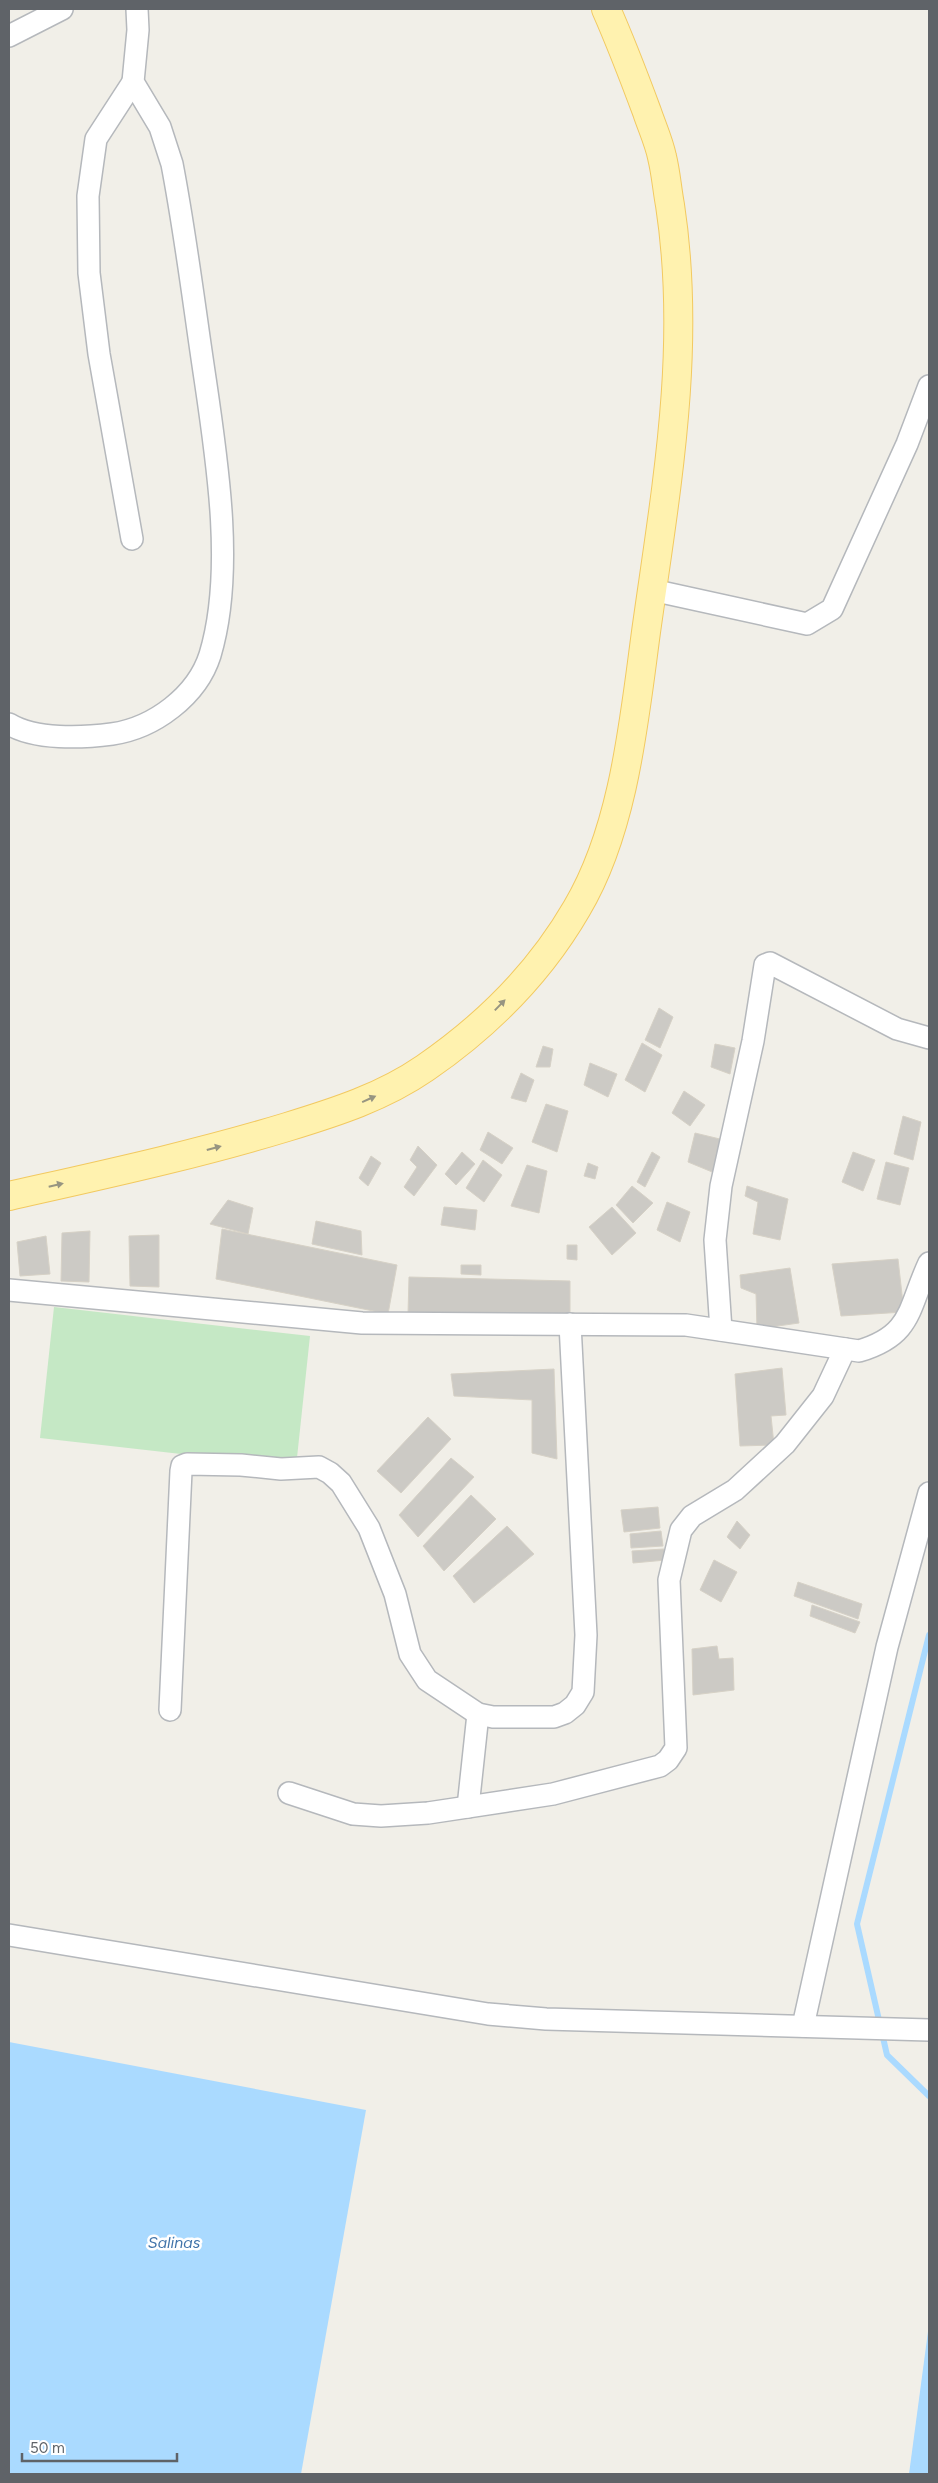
<svg xmlns="http://www.w3.org/2000/svg" width="938" height="2483" viewBox="0 0 938 2483" font-family="Figtree,sans-serif">
<rect width="100%" height="100%" fill="#f1efe8"/>
<path fill="#c5e8c5" d="M54 1307 310 1336 296 1467 40 1438Z"/>
<g fill="#aadaff">
<path d="M9 2042 366 2110 301 2474H9Z"/>
<path d="M929 2324V2474H909Z"/>
</g>
<g fill="none" stroke-linecap="round" stroke-linejoin="round">
<path stroke="#aadaff" stroke-width="6" d="M929 1635 857 1924 887 2055 929 2096"/>
</g>
<g fill="#cccac5" stroke="#d6d1c6">
<path d="M659 1008 673 1017 660 1048 645 1040Z"/>
<path d="M642 1043 662 1055 645 1092 625 1080Z"/>
<path d="M715 1044 735 1048 730 1074 711 1067Z"/>
<path d="M543 1046 553 1049 550 1067H536Z"/>
<path d="M590 1063 617 1074 608 1097 584 1085Z"/>
<path d="M521 1073 534 1080 526 1102 511 1098Z"/>
<path d="M684 1091 705 1105 690 1126 672 1113Z"/>
<path d="M546 1104 568 1111 557 1152 532 1142Z"/>
<path d="M903 1116 921 1122 913 1160 894 1154Z"/>
<path d="M488 1132 513 1148 502 1164 480 1150Z"/>
<path d="M695 1133 724 1140 717 1174 688 1162Z"/>
<path d="M418 1146 437 1165 414 1196 404 1187 417 1167 410 1160Z"/>
<path d="M462 1152 475 1164 456 1185 445 1174Z"/>
<path d="M652 1152 660 1157 645 1187 637 1182Z"/>
<path d="M853 1152 875 1160 863 1191 842 1182Z"/>
<path d="M371 1156 381 1163 368 1186 359 1178Z"/>
<path d="M483 1160 502 1175 484 1202 466 1188Z"/>
<path d="M886 1162 909 1168 900 1205 877 1199Z"/>
<path d="M588 1163 598 1167 595 1179 584 1176Z"/>
<path d="M527 1165 547 1171 539 1213 511 1206Z"/>
<path d="M632 1186 653 1203 633 1223 616 1205Z"/>
<path d="M747 1186 788 1199 780 1240 753 1234 758 1202 745 1196Z"/>
<path d="M228 1200 253 1208 248 1234 210 1224Z"/>
<path d="M667 1202 690 1212 680 1242 657 1230Z"/>
<path d="M444 1207 477 1210 475 1230 441 1225Z"/>
<path d="M612 1207 636 1233 612 1255 589 1227Z"/>
<path d="M316 1221 361 1231 362 1255 312 1244Z"/>
<path d="M222 1229 397 1265 388 1314 216 1279Z"/>
<path d="M90 1231 89 1282 61 1281 62 1233Z"/>
<path d="M159 1235V1287L130 1286 129 1236Z"/>
<path d="M46 1236 50 1274 20 1276 17 1242Z"/>
<path d="M567 1245H577V1260L567 1259Z"/>
<path d="M898 1259 904 1312 841 1316 832 1264Z"/>
<path d="M461 1265H481V1275L461 1274Z"/>
<path d="M790 1268 799 1323 757 1329 756 1294 741 1288 740 1275Z"/>
<path d="M409 1277 570 1281V1324L408 1314Z"/>
<path d="M782 1368 786 1415 771 1416 774 1445 740 1446 735 1374Z"/>
<path d="M554 1369 557 1459 532 1453V1400L454 1396 451 1374Z"/>
<path d="M428 1417 451 1439 401 1493 377 1471Z"/>
<path d="M451 1458 474 1477 418 1537 399 1515Z"/>
<path d="M471 1495 496 1519 444 1571 423 1546Z"/>
<path d="M658 1507 660 1528 624 1532 621 1510Z"/>
<path d="M737 1521 750 1535 740 1549 727 1537Z"/>
<path d="M507 1526 534 1554 474 1603 453 1576Z"/>
<path d="M661 1531 663 1546 631 1548 630 1534Z"/>
<path d="M664 1549 666 1560 633 1563 632 1551Z"/>
<path d="M714 1560 737 1572 721 1602 700 1590Z"/>
<path d="M798 1582 862 1604 858 1619 794 1596Z"/>
<path d="M812 1605 860 1622 855 1633 810 1616Z"/>
<path d="M717 1646 719 1659 733 1658 734 1690 693 1695 692 1649Z"/>
</g>
<g fill="none" stroke-linecap="round" stroke-linejoin="round">
<defs>
<g id="minor">
<path d="M9 36 62 9"/>
<path d="M132 539 99 354 89 273 88 196 96 139 133 82"/>
<path d="M652 590 807 624 832 609 907 444 929 386"/>
<path d="M9 724C35 740 82 738 112 734 154 728 197 696 210 655 237 566 214 442 201 351 192 289 184 226 172 164L160 127 133 82 138 30 137 9"/>
<path d="M9 1290 362 1323 686 1325 859 1351C913 1335 908 1308 929 1263"/>
<path d="M721 1330 715 1240 721 1186 753 1041 765 965 770 963 897 1029 929 1038"/>
<path d="M170 1710 181 1471 182 1466 187 1464 241 1465 281 1469 319 1467 330 1473 341 1483 369 1528 395 1594 410 1654 427 1680 478 1714 493 1717H554L565 1713 575 1705 583 1692 586 1635 570 1324"/>
<path d="M289 1793 353 1814 381 1816 428 1813 553 1794 660 1766 668 1760 676 1748 669 1580 681 1530 692 1516 735 1490 785 1444 823 1396 845 1349"/>
<path d="M468 1807 478 1714"/>
<path d="M9 1935 488 2014 546 2019 929 2030"/>
<path d="M803 2026 887 1647 929 1493"/>
</g>
<path id="major" d="M9 1196C102 1175 195 1155 287 1127 336 1112 383 1097 425 1068 486 1026 540 972 577 908 624 829 634 721 646 632 666 489 692 349 670 205 667 189 666 173 662 157 659 142 652 127 647 112 634 77 621 43 606 9"/>
</defs>
<use href="#minor" stroke="#b5b8bc" stroke-width="24"/>
<use href="#major" stroke="#f2c960" stroke-width="30"/>
<use href="#minor" stroke="#fff" stroke-width="21"/>
<use href="#major" stroke="#fff2af" stroke-width="28"/>
</g>
<defs><path id="oneway-solid" d="M-6-.8H1V-3.2L6.5 0L1 3.2V.8H-6Z" transform="scale(1.25)"/></defs>
<g fill="#979581">
<use href="#oneway-solid" transform="translate(500 1005) rotate(-46)"/>
<use href="#oneway-solid" transform="translate(369 1099) rotate(-24)"/>
<use href="#oneway-solid" transform="translate(214 1148) rotate(-15)"/>
<use href="#oneway-solid" transform="translate(56 1185) rotate(-13)"/>
</g>
<g text-anchor="middle" dominant-baseline="central" stroke-width="5" stroke-linejoin="round" paint-order="stroke">
<g font-size="16" font-style="italic" fill="#4174aa" stroke="#fff">
<text x="174" y="2242">Salinas</text>
</g>
</g>
<rect width="938" height="2483" fill="none" stroke="#5f6368" stroke-width="20"/>
<path d="M22 2453v8h155v-8" fill="none" stroke="#5f6368" stroke-width="2.5"/>
<text x="30" y="2453" font-size="15" fill="#5f6368" stroke="#ffffff" stroke-width="4" paint-order="stroke">50 m</text>
</svg>
